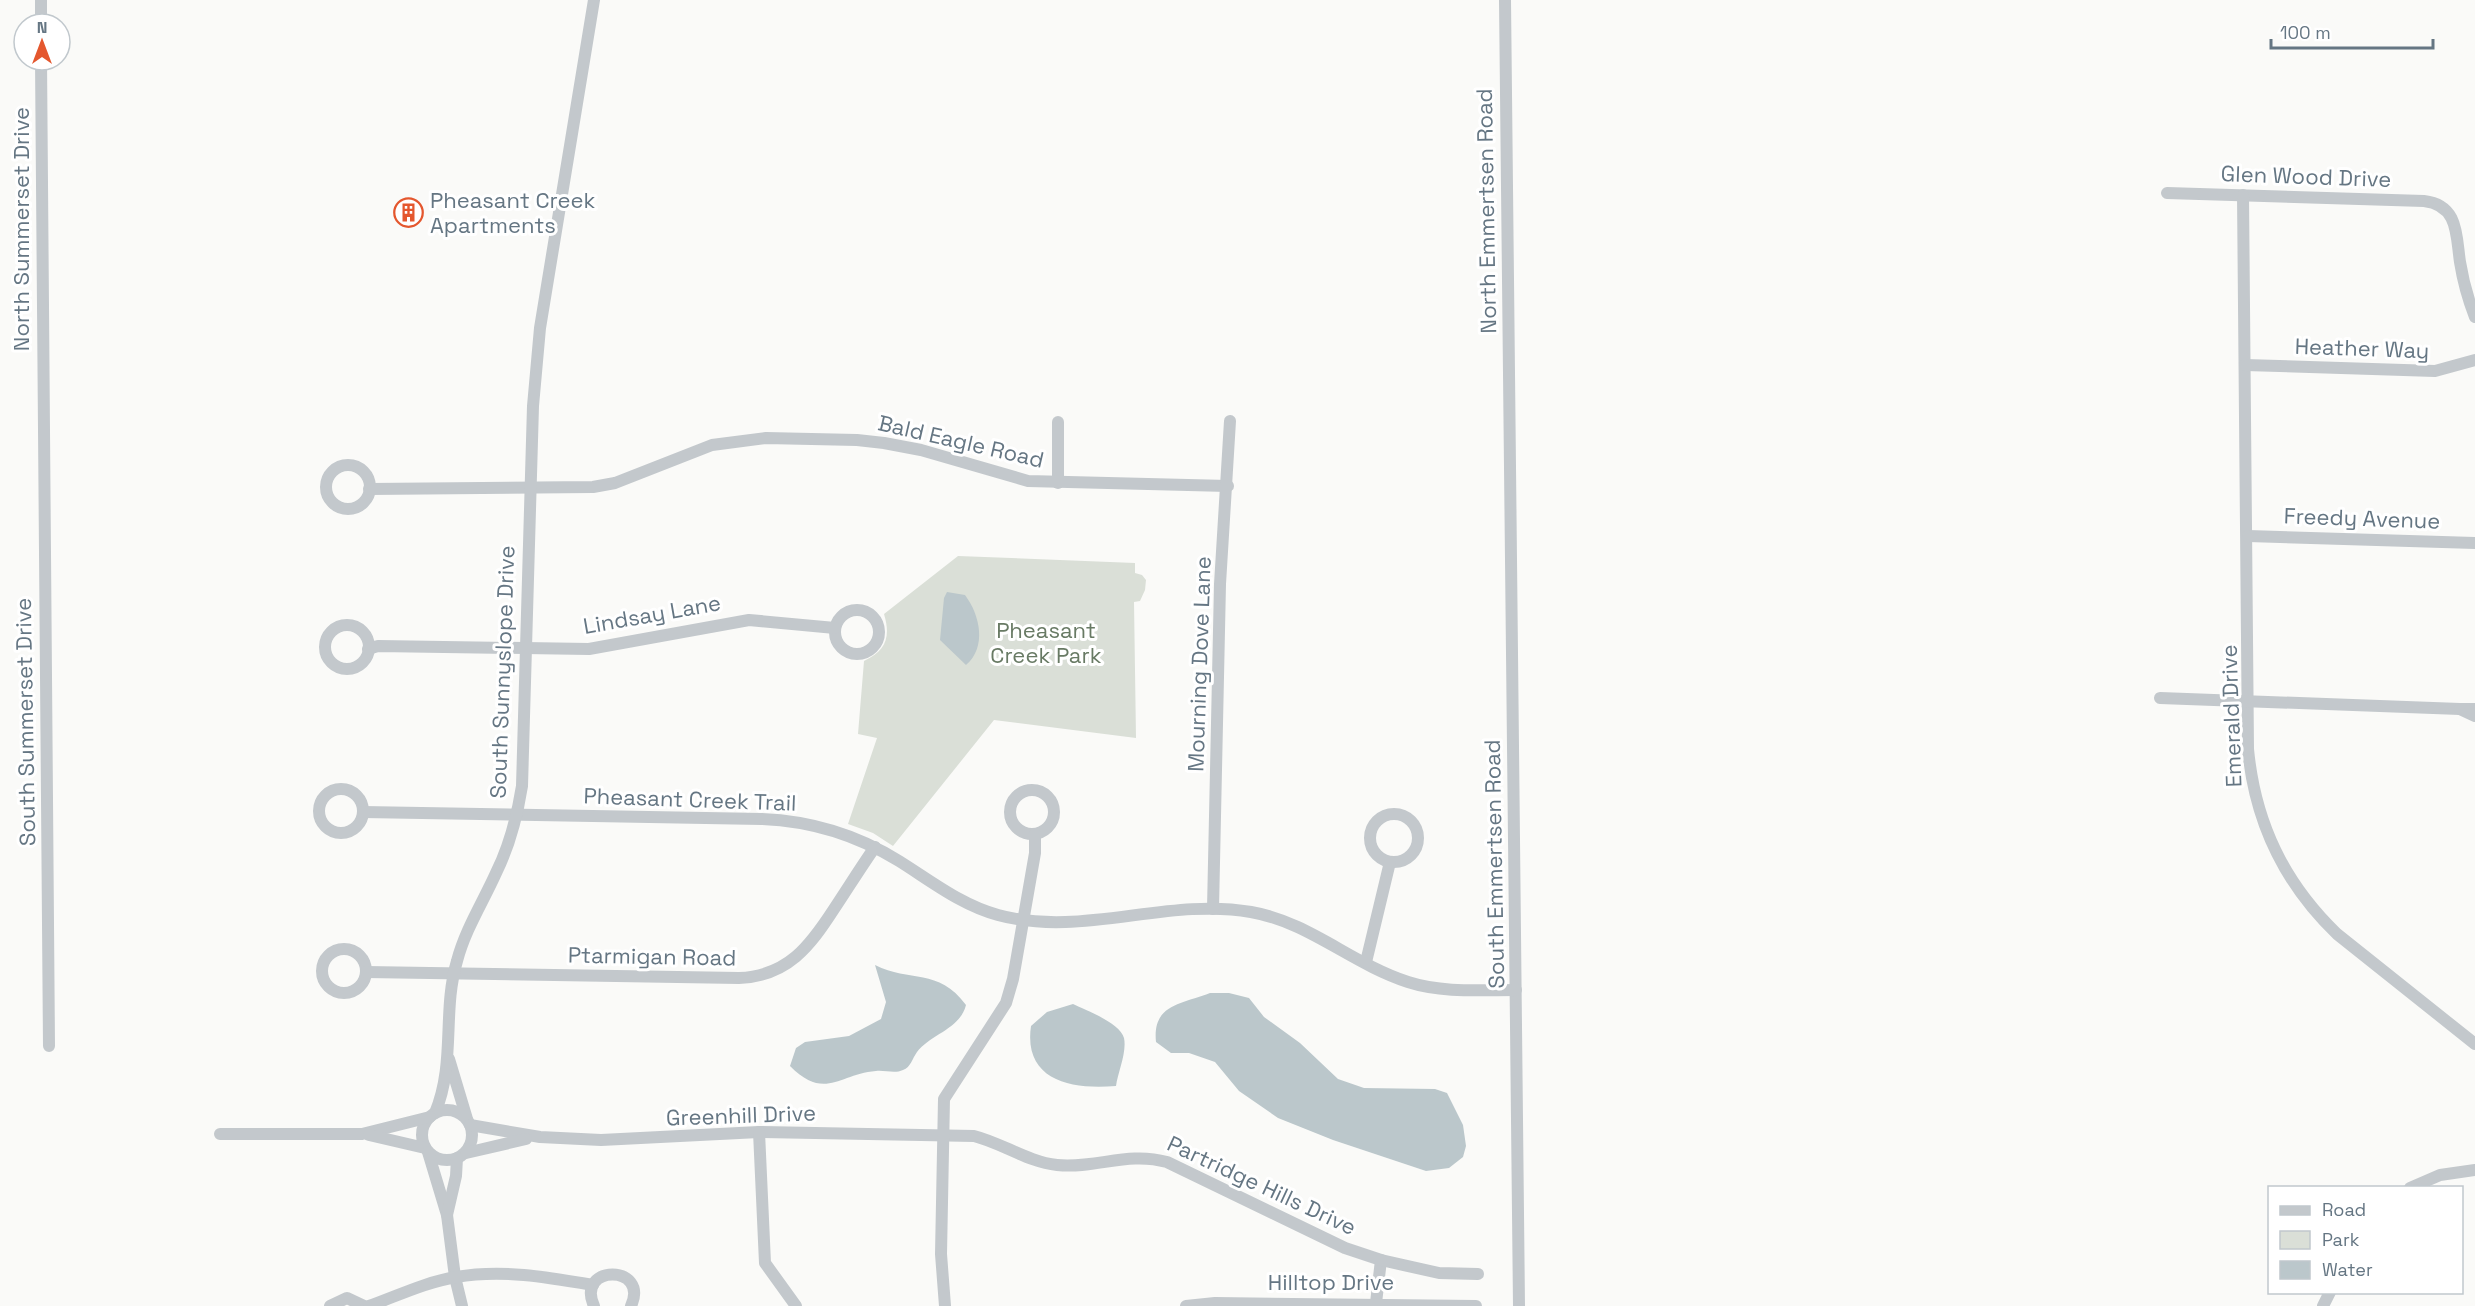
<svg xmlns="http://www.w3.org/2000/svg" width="2475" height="1306" viewBox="0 0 2475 1306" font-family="'Space Grotesk',sans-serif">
<rect width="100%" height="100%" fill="#fafaf8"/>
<path fill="#dadfd7" d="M958 556 1135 563V573L1142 575 1146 580 1145 590 1140 601 1134 602 1136 738 994 720 893 846 873 833 848 824 877 738 858 734 864 661C886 651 891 637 884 614Z"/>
<g fill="#bbc7cb">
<path d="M947 592 965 595C980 615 987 647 966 665L940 640 944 598Z"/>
<path d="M875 965C910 983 938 967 966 1005 960 1029 931 1034 917 1052 912 1059 911 1067 903 1070 895 1074 885 1070 876 1071 839 1074 825 1101 790 1066L796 1048 805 1042 849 1036 881 1019 886 1002Z"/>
<path d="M1210 993H1229L1249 998 1264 1017 1300 1043 1338 1079 1364 1088 1435 1089 1447 1093 1463 1125 1466 1146 1463 1157 1449 1168 1426 1171 1333 1140 1278 1118 1239 1091 1215 1062 1189 1053H1171L1156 1042C1152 1004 1182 1004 1210 993Z"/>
<path d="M1073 1004C1086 1010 1120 1023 1124 1038 1127 1052 1118 1072 1116 1086 1072 1090 1023 1081 1031 1026L1047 1012Z"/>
</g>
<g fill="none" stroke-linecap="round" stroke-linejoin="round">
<g stroke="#c3c8cc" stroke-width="12">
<path d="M41 0V24"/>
<path d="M1505 0 1519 1306"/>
<path d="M41 60 49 1046"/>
<path d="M2167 193 2424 201C2459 205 2456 236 2460 262 2463 281 2468 299 2475 317"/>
<path d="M2243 195 2248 749C2255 823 2284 883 2337 934L2475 1044"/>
<path d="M2245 365 2435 371 2475 360"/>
<circle cx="348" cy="487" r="22"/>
<path d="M1058 483V422"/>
<path d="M369 489 593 487 615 483 712 445 766 438 857 440 884 443 921 450 1028 481 1228 486"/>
<path d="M2248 536 2475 543"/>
<circle cx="857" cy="632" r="22"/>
<circle cx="347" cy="647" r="22"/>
<path d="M368 649 378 646 589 649 749 620 835 628"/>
<path d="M2160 698 2460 709"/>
<path d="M2475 709H2460L2475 716"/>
<circle cx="341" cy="811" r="22"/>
<circle cx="1032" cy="812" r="22"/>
<path d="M363 812 762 819C812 821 857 835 899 861 931 881 961 905 998 915 1082 938 1167 897 1251 912 1309 922 1352 964 1408 982 1442 993 1480 990 1516 990"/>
<circle cx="1394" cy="838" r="24"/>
<path d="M1213 909 1220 584 1230 421"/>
<circle cx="344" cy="971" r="22"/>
<path d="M1366 962 1390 862"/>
<path d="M366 972 739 978C788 976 810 946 834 909 848 888 861 867 875 847"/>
<path d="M449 1059 467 1119"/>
<circle cx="447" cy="1135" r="25"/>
<path d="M435 1113C456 1063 442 1011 457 961 465 930 483 902 496 873 510 845 517 817 522 786L533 406 540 328 594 0"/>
<path d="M470 1125 540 1137 601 1140 759 1132 974 1136C1002 1143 1028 1162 1057 1165 1097 1169 1127 1151 1167 1162L1345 1248 1381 1260 1376 1303"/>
<path d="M759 1132 765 1263 796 1306"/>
<path d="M220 1134H362L430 1117"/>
<path d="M369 1135 425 1148"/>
<path d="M428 1152 447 1215 455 1277 462 1306"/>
<path d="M466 1153 526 1139"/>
<path d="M2410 1188 2440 1175 2475 1170"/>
<path d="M447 1215 456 1176 457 1158"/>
<path d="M1381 1260 1439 1273 1478 1274"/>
<path d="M330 1306 347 1298 364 1306"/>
<path d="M369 1306C397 1296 426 1282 456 1277 502 1269 547 1277 593 1285"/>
<path d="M594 1306C575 1264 650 1264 631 1306"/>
<path d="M945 1306 941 1254 944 1099 1006 1003 1013 979 1035 853V834"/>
<path d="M1186 1306 1215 1303 1476 1306"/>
<path d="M2323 1306 2330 1292"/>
</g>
</g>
<defs>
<symbol id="building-ring" viewBox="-11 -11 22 22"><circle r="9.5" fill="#fff" stroke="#e4572e" stroke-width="1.5"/><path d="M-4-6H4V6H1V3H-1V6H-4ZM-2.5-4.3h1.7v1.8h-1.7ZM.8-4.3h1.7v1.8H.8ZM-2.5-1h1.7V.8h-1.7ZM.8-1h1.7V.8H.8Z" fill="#e4572e"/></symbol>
</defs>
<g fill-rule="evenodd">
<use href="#building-ring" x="392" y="196" width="33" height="33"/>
</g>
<g text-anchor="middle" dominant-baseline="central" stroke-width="6" stroke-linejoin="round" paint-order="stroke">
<g font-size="22" fill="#657683" stroke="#fff">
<text transform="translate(2306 176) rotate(2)">Glen Wood Drive</text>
<text transform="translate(1486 211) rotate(-91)">North Emmertsen Road</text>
<text transform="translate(21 229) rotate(-90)">North Summerset Drive</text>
<text transform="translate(2362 348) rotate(2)">Heather Way</text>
<text transform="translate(961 441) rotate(13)">Bald Eagle Road</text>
<text transform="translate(2362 518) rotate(2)">Freedy Avenue</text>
<text transform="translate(652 614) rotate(-10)">Lindsay Lane</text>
<text transform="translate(1199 664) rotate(-88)">Mourning Dove Lane</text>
<text transform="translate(502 672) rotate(-88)">South Sunnyslope Drive</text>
<text transform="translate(2231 716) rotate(-92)">Emerald Drive</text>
<text transform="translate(25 722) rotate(-91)">South Summerset Drive</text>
<text transform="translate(690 799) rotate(2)">Pheasant Creek Trail</text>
<text transform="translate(1494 864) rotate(-91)">South Emmertsen Road</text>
<text transform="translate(652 956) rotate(1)">Ptarmigan Road</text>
<text transform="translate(741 1115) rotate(-2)">Greenhill Drive</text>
<text transform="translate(1262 1185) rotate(25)">Partridge Hills Drive</text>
<text x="1331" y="1282">Hilltop Drive</text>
</g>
<g font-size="22" fill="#657683" stroke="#fff" text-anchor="start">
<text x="430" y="200">Pheasant Creek<tspan x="430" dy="25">Apartments</tspan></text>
</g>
<g font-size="22" fill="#687a64" stroke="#fff">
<text x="1046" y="630">Pheasant<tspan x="1046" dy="25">Creek Park</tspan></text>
</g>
</g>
<rect x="2268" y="1186" width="195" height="108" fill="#ffffff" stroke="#c1c8cd" stroke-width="1.5"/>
<rect x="2280" y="1206" width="30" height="9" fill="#c3c8cc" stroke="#c1c8cd" stroke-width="1.5"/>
<text x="2322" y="1216" font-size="18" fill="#657683">Road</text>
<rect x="2280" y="1231" width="30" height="18" fill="#dadfd7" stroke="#c1c8cd" stroke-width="1.5"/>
<text x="2322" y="1246" font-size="18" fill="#657683">Park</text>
<rect x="2280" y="1261" width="30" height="18" fill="#bbc7cb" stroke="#c1c8cd" stroke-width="1.5"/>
<text x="2322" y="1276" font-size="18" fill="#657683">Water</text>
<g transform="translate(42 42)"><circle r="28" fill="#ffffff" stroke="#c1c8cd" stroke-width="1.5"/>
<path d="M0-4.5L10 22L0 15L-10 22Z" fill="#e4572e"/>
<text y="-9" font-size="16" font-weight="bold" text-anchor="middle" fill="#657683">N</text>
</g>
<path d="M2271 39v9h162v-9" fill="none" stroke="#657683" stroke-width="3"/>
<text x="2280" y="39" font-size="18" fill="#657683" stroke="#ffffff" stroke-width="4.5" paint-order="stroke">100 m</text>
</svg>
